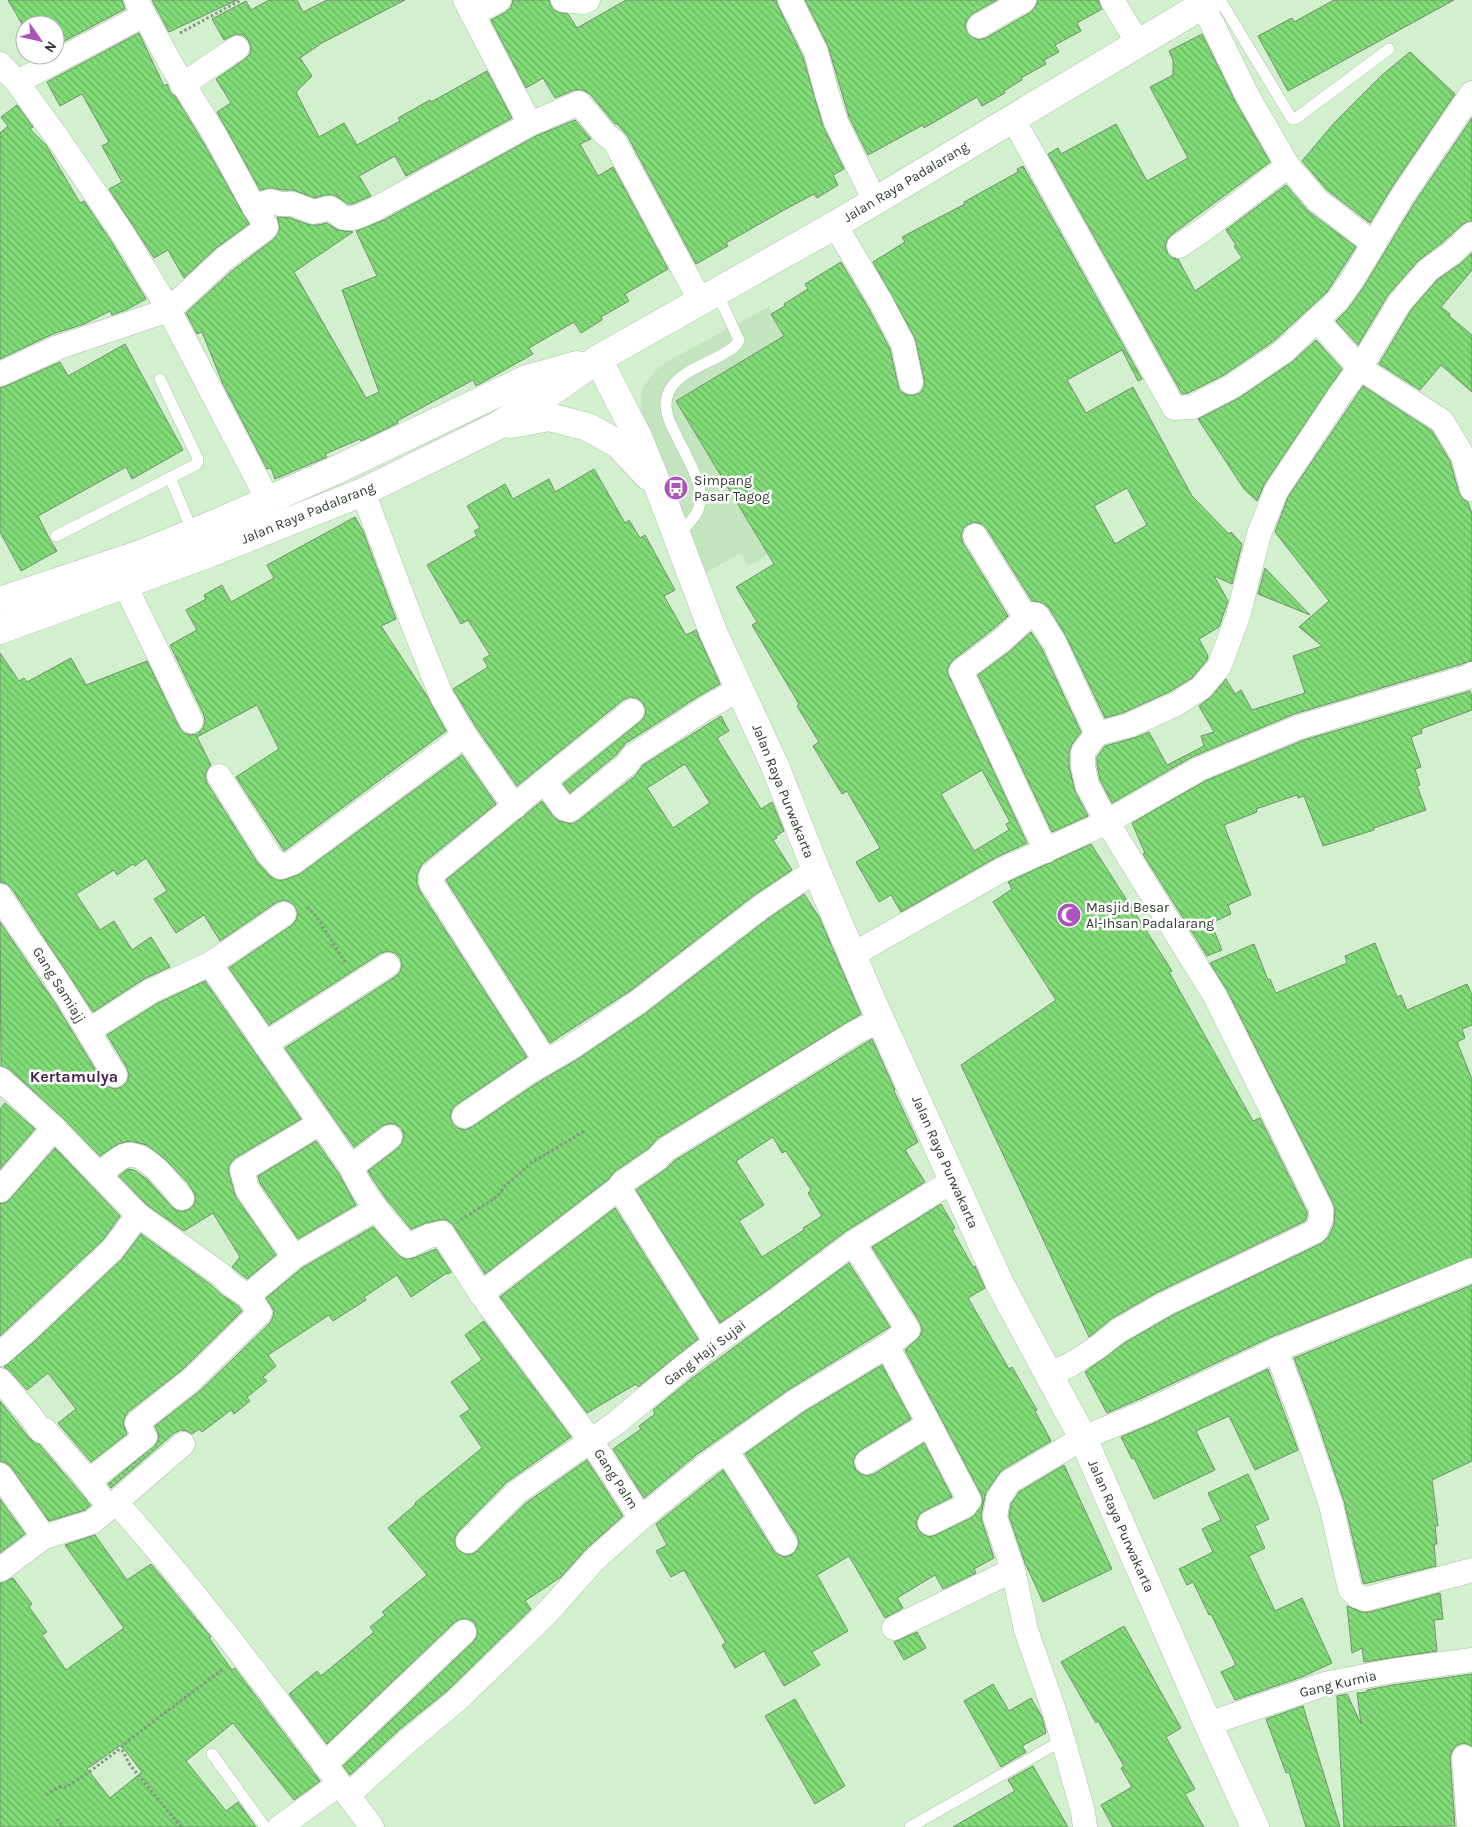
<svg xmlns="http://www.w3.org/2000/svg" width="1472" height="1827" viewBox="0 0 1472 1827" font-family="Karla,sans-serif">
<defs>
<pattern id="building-back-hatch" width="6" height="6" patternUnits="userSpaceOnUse" patternTransform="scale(1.25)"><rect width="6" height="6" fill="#81dc77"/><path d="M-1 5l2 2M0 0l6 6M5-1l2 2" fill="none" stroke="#6ab362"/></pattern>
</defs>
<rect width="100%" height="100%" fill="#d2f0ce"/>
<path fill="#c2e5be" d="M768 307 863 484 855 505 748 566 740 553 706 573 641 417V390L656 370 668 361Z"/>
<g fill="url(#building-back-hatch)" stroke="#748f70" fill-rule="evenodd">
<path d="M8 0H122L125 9 55 46V25H25V29Z"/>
<path d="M152 0H237L169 32Z"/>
<path d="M269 0H297L303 12 327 0H405L322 43 300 58 312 76 296 92 319 137 344 123 357 145 400 121 398 118 430 100 431 102 487 71 512 118 406 176 395 156 359 176 371 196 352 204H348L334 195H325L315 198 293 190H282L273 188 260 190 217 112 231 103 216 79 245 59 250 54 251 47 248 40 243 35 236 34 224 40 212 19 246 1 251 10Z"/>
<path d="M513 0H549L551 6 555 11 568 14 577 28 626 0H776L778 6 803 57 823 126 844 169 833 175 838 185 817 198 814 194 784 210 726 243 728 246 696 264 627 135 617 124H615L590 94 583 90H574L555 98 543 78 526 88 491 20 506 12 511 7Z"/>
<path d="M805 0H997L972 14 967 20 965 26 967 33 973 38 979 40 986 38 1031 12 1036 6 1038 0H1098L1102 9 1077 23 1081 31 1055 45 1059 52 1044 60 1046 64 1021 78 1022 80 1004 91 1005 93 982 106 977 97 924 128 923 125 868 155 849 117 828 46Z"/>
<path d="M1334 0H1454L1288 91 1258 36 1292 18 1294 22Z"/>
<path d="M139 33 164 86 167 84 170 92 175 96 203 142 249 224 215 249 184 278 168 250 154 258 109 189 122 182 102 146 109 142 82 94 60 106 47 82Z"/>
<path d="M1202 34 1236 103 1270 162 1171 235 1167 240 1165 246 1168 254 1172 258 1178 259 1195 291 1242 258 1234 246 1236 245 1226 230 1286 185 1308 211 1356 247 1327 292 1275 340 1224 375 1188 393 1182 394 1048 154 1058 148 1061 154 1116 124 1147 181 1188 158 1150 87 1173 75V60L1169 51Z"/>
<path d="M1410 52 1455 94 1392 187 1370 223 1327 190 1302 161 1335 122 1382 75Z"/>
<path d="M17 105 33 127 30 129 46 145 80 203 84 201 111 241 146 299 128 309 112 315 110 311 84 324 53 334 0 359V133L8 126 1 117Z"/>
<path d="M1472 118V221L1463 224 1443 242 1418 261 1388 295 1358 345 1336 321 1348 309 1363 288 1415 202Z"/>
<path d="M575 120 591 139 580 144 598 176 613 167 668 269 625 294 629 301 601 317 602 320 581 333 574 322 529 348 533 354 476 386 473 380 397 421 398 423 361 441 360 439 325 454 327 457 275 479 271 468 267 469 223 384 202 332 197 334 186 313 233 270 274 239 280 228 277 217 290 218 310 225H318L327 223 338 230 353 232 294 272 366 398 379 392 342 290 377 276 356 231 384 220 536 136Z"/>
<path d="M1023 166 1142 379 1138 381 1122 350 1067 380 1086 413 1133 387 1192 496 1229 534 1231 532 1242 544 1232 584 1214 576 1228 601 1219 627 1199 639 1208 656 1207 660 1192 678 1169 692 1125 712 1105 718 1066 636 1049 608 1040 602 1032 601 987 529 982 524 974 522 967 525 963 529 961 536 963 543 1008 616 992 630 953 660 949 665 947 671 1027 843 995 858 901 912 891 895 879 902 856 862 880 848 847 791 842 794 813 746 819 742 797 706 799 704 752 625 757 622 736 587 774 564 676 401 784 336 771 314 785 306 784 304 808 289 805 284 841 262 869 309 890 349 898 385 900 391 907 395H914L920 393 924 387V379L915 338 873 262 905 242 902 237 965 204 964 202 1018 172 1017 169ZM1127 488 1147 525 1115 544 1094 506ZM982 770 1010 822 1006 824 1009 830 974 851 941 794Z"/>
<path d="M1472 253V270L1441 307 1450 314 1449 316 1472 335V392L1441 365 1420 390 1379 364 1411 310 1437 280 1460 264Z"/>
<path d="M1316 340 1342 369 1265 483 1257 501 1244 489 1198 419 1239 398 1292 362Z"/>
<path d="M125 344 183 450 132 479 126 467 38 516 50 540 57 551 21 571 0 532V388L6 386 60 362 68 376Z"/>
<path d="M1363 386 1432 431 1450 461 1459 493 1463 499 1468 502 1472 514V661L1294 714 1192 757 1112 803 1100 780 1097 765V757L1105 746 1134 738 1149 732 1167 765 1204 746 1201 736 1214 732 1199 706 1211 697 1226 679 1235 694 1241 690 1252 710 1305 693 1293 656 1322 646 1299 627 1329 601 1275 532 1288 497Z"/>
<path d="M594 469 625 523 629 520 640 538 645 535 675 590 664 596 686 635 696 630 720 684 699 696 626 743 616 755 570 793 563 784 641 721 645 716 646 709 642 702 637 698 630 697 623 700 517 786 476 727 453 689 488 667 483 659 490 655 468 620 461 624 427 565 477 536 474 531 480 528 467 506 505 484 513 499 549 479 555 492Z"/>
<path d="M355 517 363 531 396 619 381 626 427 696 446 731 284 851 236 777 279 749 257 705 197 737 211 765 207 770 205 776 207 783 257 862 270 876 277 880H284L300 874 462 755 496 804 422 864 417 875V884L420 891 527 1057 456 1105 452 1110 450 1117 453 1124 458 1128 465 1130 472 1127 537 1083 578 1059 646 1013 769 918 804 894 819 917 861 1014 658 1138 649 1148 614 1172 609 1179 485 1274 453 1225 447 1220H439L426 1223 411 1229 387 1200 374 1181 368 1171 398 1148 402 1143 404 1135 401 1128 395 1124H388L382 1126 354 1147 285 1048 395 977 400 972 402 965 400 958 395 953 388 951 381 953 269 1025 229 968 292 925 296 920 298 914 295 906 290 902 284 900 277 902 220 941 204 915 176 933 154 899 167 891 146 858 135 866 133 864 117 875 114 870 76 894 100 930 114 921 132 950 151 937 170 967 144 979 93 1012 12 889 7 884 0 882V653L19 681 24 678 27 682 71 658 86 685 147 661 179 727 184 733 190 735 197 734 203 728 205 722 204 715 170 645 197 630 186 610 206 599 204 595 222 585 231 602 274 578 267 565Z"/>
<path d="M1265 568 1310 615 1258 594Z"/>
<path d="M1031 632 1042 649 1081 732 1072 744 1069 752V766L1075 791 1088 816 1052 832 978 675 1009 652Z"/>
<path d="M1470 691 1472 697V710L1421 729 1422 733 1411 737 1421 767 1415 769 1420 785 1417 786 1426 810 1374 828V830L1323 846 1304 796 1298 798 1297 795 1256 809 1257 812 1224 825 1251 895 1228 905 1231 914 1211 923 1222 950 1207 956 1143 854 1145 853 1132 823 1205 781 1304 740Z"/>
<path d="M721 716 729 731 717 738 761 809 772 802 784 831 776 836 777 838 773 840 792 870 753 896 630 991 550 1043 446 880 542 801 553 816 559 821 572 824 578 821 635 776 643 765ZM685 764 710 803 673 828 647 788Z"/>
<path d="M1091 844 1172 971 1169 972 1253 1121 1260 1118 1307 1212V1216L1305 1221 1158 1292 1111 1319 1089 1337 961 1065 1056 1000 993 902 1012 889 1008 882Z"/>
<path d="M0 922 55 1003 103 1082 108 1087 115 1089 122 1087 127 1082 129 1075 127 1068 107 1035 158 1003 205 981 301 1119 235 1158 229 1165V1174L236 1197 276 1255 247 1279 232 1267 240 1257 213 1213 184 1231 147 1205 119 1176 128 1169 134 1170 147 1179 172 1207 178 1211H185L191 1208 195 1203V1195L188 1183 165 1159 147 1145 130 1141 118 1144 100 1156 63 1118 9 1069 1 1066Z"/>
<path d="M1375 943 1397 997 1401 995 1407 1010 1467 984 1472 995V1025L1462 1029 1465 1038 1457 1042 1472 1079V1257L1271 1337 1142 1398 1107 1413 1085 1372 1126 1342 1171 1316 1322 1243 1329 1236 1334 1224 1335 1209 1333 1203 1227 990 1210 963 1254 944 1268 980 1270 979 1276 993 1347 963 1345 956Z"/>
<path d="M872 1039 895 1090 894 1091 918 1142 905 1150 925 1182 846 1231 766 1291 720 1323 636 1190 666 1169 674 1161ZM773 1137 782 1153 786 1151 811 1190 808 1193 822 1216 803 1228 804 1230 762 1257 739 1221 764 1205 736 1161Z"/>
<path d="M5 1103 35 1129 0 1169V1109Z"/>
<path d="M316 1141 339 1174 356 1205 298 1239 260 1183 258 1176Z"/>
<path d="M55 1148 120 1216 103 1240 0 1336V1203H5L10 1199Z"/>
<path d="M941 1204 955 1228 952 1230 973 1267 975 1266 985 1288 968 1298 1009 1369 1012 1367 1037 1410 1035 1411 1051 1441 1002 1470 986 1492 981 1515 982 1521 994 1558 974 1569 976 1573 943 1589 935 1575 897 1598 903 1608 885 1618 849 1556 817 1575 848 1631 812 1652 820 1665 784 1686 764 1651 735 1668 722 1645 726 1643 684 1570 671 1577 656 1551 667 1545 656 1524 723 1470 774 1551 779 1555 785 1557 793 1554 797 1549 799 1543 797 1536 745 1454 804 1412 882 1365 911 1419 859 1451 855 1456 853 1462 856 1470 861 1474 867 1476 874 1474 924 1443 952 1497 924 1511 919 1515 916 1523 918 1529 922 1534 929 1537 936 1535 971 1518 981 1507 983 1500 981 1494 905 1350 920 1336 922 1330 920 1323 872 1247Z"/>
<path d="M615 1208 698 1339 638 1387 636 1384 587 1413 500 1297Z"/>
<path d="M373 1227 398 1255 405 1259 414 1258 436 1249 451 1272 448 1274 447 1273 411 1297 397 1275 364 1297 366 1300 333 1321 329 1315 268 1355 276 1366 263 1377 267 1381 247 1397 250 1401 234 1414 231 1410 202 1432 199 1429 192 1434 187 1431 181 1430 174 1433 111 1488 108 1484 157 1443 159 1436 155 1426 201 1390 270 1323 273 1317 274 1311 266 1298 302 1268Z"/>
<path d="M141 1234 211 1285 222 1295 238 1306 242 1311 182 1370 128 1412 125 1417 123 1423 127 1434 91 1462 58 1423 76 1409 48 1373 27 1390 10 1371 4 1367 36 1340 122 1259Z"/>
<path d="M849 1263 890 1327 788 1390 696 1455 644 1498 613 1449 641 1429 639 1426 655 1414 653 1410 691 1379Z"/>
<path d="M1472 1285V1461L1432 1480 1438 1526H1435L1437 1544H1434L1436 1566 1364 1584 1363 1582 1344 1501 1314 1411 1294 1358Z"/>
<path d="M484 1321 571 1437 507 1482 458 1532 455 1538V1545L458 1550 465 1554H472L477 1551 526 1503 587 1460 623 1516 586 1549 561 1577 525 1601 531 1609 447 1691 400 1729 350 1775 343 1766 473 1642 477 1636V1629L474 1622 468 1619H461L455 1622 327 1744 289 1694 317 1671 321 1676 374 1632 370 1627 385 1615 382 1612 427 1575 388 1528 416 1504 415 1503 482 1448 460 1416 470 1409 451 1382 482 1360 465 1335Z"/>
<path d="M1268 1369 1298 1450 1255 1470 1229 1416 1196 1431 1215 1470 1154 1499 1134 1458 1132 1459 1121 1437 1154 1423Z"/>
<path d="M0 1401 30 1439 39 1444 78 1490 91 1505 85 1510 49 1521 11 1467 6 1463 0 1461Z"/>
<path d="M1064 1465 1112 1569 1043 1602 1025 1563 1009 1516 1011 1504 1019 1492Z"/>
<path d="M1248 1474 1269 1519 1255 1526 1265 1548 1249 1556 1275 1611 1302 1598 1332 1663 1302 1677 1235 1700 1221 1672 1236 1665 1211 1614 1209 1615 1193 1582 1187 1585 1179 1569 1213 1552 1202 1529 1221 1520 1208 1493Z"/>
<path d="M0 1499 25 1534 0 1553Z"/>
<path d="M95 1535 127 1580 151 1564 211 1637 209 1638 232 1670 235 1668 236 1670 320 1781 294 1800 233 1723 186 1761 226 1811 238 1802 256 1827H0V1583L13 1578 32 1604 29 1607 47 1632 42 1635 66 1670 124 1628 65 1545ZM121 1745 142 1772 110 1798 87 1769Z"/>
<path d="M1440 1593 1443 1619 1434 1620 1437 1651 1364 1662 1362 1648 1352 1653 1347 1606 1362 1612H1370Z"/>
<path d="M1124 1626 1181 1728 1166 1737 1195 1789 1185 1794 1204 1827H1113L1101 1805 1132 1787 1121 1768 1124 1766 1098 1721 1096 1723 1061 1662Z"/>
<path d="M917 1632 926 1648 904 1660 894 1642Z"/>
<path d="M1472 1674V1746L1464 1743 1457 1745 1452 1751 1450 1757 1455 1826 1344 1827 1337 1696 1347 1694 1361 1724 1357 1693 1367 1692V1690L1393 1685Z"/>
<path d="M993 1684 1009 1711 1031 1698 1042 1717 1046 1733 1022 1746 1026 1752 1001 1767 964 1701Z"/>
<path d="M795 1699 845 1786 815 1804 765 1716Z"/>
<path d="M1303 1706 1340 1827H1306L1289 1772 1286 1773 1266 1719Z"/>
<path d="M1033 1766 1068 1827H953L1015 1791 1008 1780Z"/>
</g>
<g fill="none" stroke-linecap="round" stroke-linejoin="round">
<defs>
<g id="lane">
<path d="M1220 0 1292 119H1295L1389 49"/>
<path d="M170 477 193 533"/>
<path d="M678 535C684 528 691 522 696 514 710 491 686 457 676 435 672 427 666 416 666 406 665 375 704 366 725 353 731 349 736 347 739 340L717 293"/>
<path d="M56 536 197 464 198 459 160 379"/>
<path d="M212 1754 265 1827"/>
<path d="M910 1827 1063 1740"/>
</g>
<g id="street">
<path d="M465 0 530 124"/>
<path d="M563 0 583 2 588 0"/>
<path d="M790 0 816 52 827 94 836 122 875 201"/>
<path d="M1112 0 1138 43"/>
<path d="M1203 5 1248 97 1288 166 1317 200 1374 244"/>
<path d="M472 14 499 0"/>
<path d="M979 26 1024 0"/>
<path d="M0 64 17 82 59 140 123 234 169 310 268 500"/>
<path d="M17 82 144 15"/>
<path d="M182 85 237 48"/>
<path d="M1013 119 1174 408 1192 407 1231 387 1284 351 1337 301 1352 280 1403 195 1472 93"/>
<path d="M254 207 270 201 280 204H293L314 212 329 208C334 210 338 214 342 217 352 222 368 212 377 208L530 124 579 103 605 134 615 142 701 302"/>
<path d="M835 225 881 302 903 344 911 382"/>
<path d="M1472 234 1452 253 1428 270 1400 302 1360 368 1341 393 1276 491 1259 534 1238 616 1219 667 1201 688 1176 704 1130 725 1097 734 1083 752V766L1087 785 1107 822 1199 769 1299 727 1444 684 1468 677 1472 674"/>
<path d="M1179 246 1203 230 1288 166"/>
<path d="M1317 320 1360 368 1442 421 1463 456 1472 489"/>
<path d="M0 374 59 347 169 310 224 259 266 228V225L254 207 215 135 172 66 136 0"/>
<path d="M363 492 417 635 442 697 464 734 515 807"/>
<path d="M975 536 1026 618"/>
<path d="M125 585 191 721"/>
<path d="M219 776 269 855 280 867 292 863 452 745 464 734"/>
<path d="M544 781 564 808 570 810 626 765 634 755 706 708 740 689"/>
<path d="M1046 851 961 671 1001 641 1026 618 1032 614 1037 615 1054 642 1097 734"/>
<path d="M0 896C18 926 40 954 59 984 79 1014 96 1046 115 1075"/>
<path d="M284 914 210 964 351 1167"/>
<path d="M852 955 1002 870 1107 822 1215 996 1321 1209V1219L1316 1231 1165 1304 1118 1331 1098 1347 1070 1365 1048 1375"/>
<path d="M88 1031 151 991 210 964"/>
<path d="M265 1044 388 965"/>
<path d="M546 1062 436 890 431 883V875L553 774 632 711"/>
<path d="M0 1079 54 1128 138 1215 220 1274 230 1284 248 1296 294 1257 376 1209"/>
<path d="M464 1116 530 1071 570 1048 638 1002 761 907 816 870"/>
<path d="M390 1137 351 1167C364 1197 386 1222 408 1246L429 1236 442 1233 481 1294 619 1188 622 1183 658 1158 665 1150 856 1032 881 1020"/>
<path d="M99 1175C106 1169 115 1160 124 1156 144 1148 171 1185 182 1198"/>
<path d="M619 1188 716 1342"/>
<path d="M0 1190 54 1128"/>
<path d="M294 1257 247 1189 242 1170 320 1123"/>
<path d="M481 1294 591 1441 641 1518"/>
<path d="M1276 1350 1301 1416 1331 1505 1350 1589 1357 1596 1366 1599 1472 1570"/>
<path d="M0 1354 27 1330 113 1249 138 1215"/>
<path d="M0 1380 30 1415 41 1431 45 1430 89 1481 99 1495"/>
<path d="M929 1424 969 1500 965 1506 930 1523"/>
<path d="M727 1452 758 1499 785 1543"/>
<path d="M867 1462 929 1424 887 1346"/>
<path d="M0 1475 44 1537 92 1522 116 1502C208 1605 289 1717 372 1827"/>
<path d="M89 1481 145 1437 137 1423 191 1380 260 1313 248 1296"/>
<path d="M116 1502 183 1444"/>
<path d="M468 1541 517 1492 616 1423 682 1368 716 1342 774 1302 853 1243 954 1180"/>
<path d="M0 1570 44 1537"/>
<path d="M894 1628 1013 1570"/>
<path d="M1208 1724 1325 1684 1391 1671 1472 1660"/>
<path d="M1464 1757 1469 1827"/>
<path d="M324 1765 464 1632"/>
<path d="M348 1795 409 1740 456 1701 547 1613 595 1559 641 1518 705 1466 796 1401 887 1346 908 1330 853 1243"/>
<path d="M280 1827 339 1784"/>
<path d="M1085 1827 1083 1812 1063 1740 1053 1707 1026 1630 1013 1570 995 1517 998 1499 1009 1482 1083 1438 1148 1411 1276 1350 1472 1270"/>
</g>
<g id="highway">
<path d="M598 359 639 439 658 486 714 634 775 766 816 870 871 999 1001 1286 1083 1438 1208 1724 1255 1827"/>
<path d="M511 424 549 417 588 427 618 444 648 476"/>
<path d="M0 601 141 554 219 522 334 471 527 379 577 365"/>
<path d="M0 630 210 553 363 492 497 426 544 397 598 359 835 225 1211 0"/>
</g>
</defs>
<use href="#lane" stroke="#a6c3a3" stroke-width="12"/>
<use href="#street" stroke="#a6c3a3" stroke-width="25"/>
<use href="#highway" stroke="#a6c3a3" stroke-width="29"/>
<g stroke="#839880" stroke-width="3" stroke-dasharray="2.5 2.5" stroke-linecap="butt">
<path d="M180 33 241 0"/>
<path d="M307 907 316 916 346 964"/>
<path d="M461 1220 498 1196 504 1187 531 1163 586 1130"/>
<path d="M46 1795 59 1787H66L85 1775 121 1748"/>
<path d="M57 1819 63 1827"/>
<path d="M181 1827 130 1765 121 1748 129 1740 223 1669"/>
</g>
<use href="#lane" stroke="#fff" stroke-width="11"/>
<use href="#street" stroke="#fff" stroke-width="24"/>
<use href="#highway" stroke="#fff" stroke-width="28"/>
</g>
<defs>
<symbol id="bus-disc" viewBox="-11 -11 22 22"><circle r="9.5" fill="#ae52bd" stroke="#fff"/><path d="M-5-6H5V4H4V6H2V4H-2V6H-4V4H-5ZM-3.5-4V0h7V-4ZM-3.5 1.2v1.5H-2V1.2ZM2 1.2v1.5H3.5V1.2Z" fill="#fff"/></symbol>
<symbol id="mosque-disc" viewBox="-11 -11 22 22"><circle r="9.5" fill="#ae52bd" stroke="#fff"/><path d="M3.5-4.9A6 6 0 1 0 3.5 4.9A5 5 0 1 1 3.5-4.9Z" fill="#fff"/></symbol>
</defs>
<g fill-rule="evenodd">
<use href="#bus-disc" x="662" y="474" width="28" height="28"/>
<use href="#mosque-disc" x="1055" y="901" width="28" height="28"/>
</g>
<g text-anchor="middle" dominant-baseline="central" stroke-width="5" stroke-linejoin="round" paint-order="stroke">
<g font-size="14" fill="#2e3a2d" stroke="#fff">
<text transform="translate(906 182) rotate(-31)">Jalan Raya Padalarang</text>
<text transform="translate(308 513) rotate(-22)">Jalan Raya Padalarang</text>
<text transform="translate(783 791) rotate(68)">Jalan Raya Purwakarta</text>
<text transform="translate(59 985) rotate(58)">Gang Samiajj</text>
<text transform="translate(945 1162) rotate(66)">Jalan Raya Purwakarta</text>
<text transform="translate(705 1353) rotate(-37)">Gang Haji Sujai</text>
<text transform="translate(616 1479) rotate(57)">Gang Palm</text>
<text transform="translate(1121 1526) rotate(66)">Jalan Raya Purwakarta</text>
<text transform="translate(1338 1684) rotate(-13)">Gang Kurnia</text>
</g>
<g font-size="14" fill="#2e3a2d" stroke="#fff" text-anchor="start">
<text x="694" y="480">Simpang<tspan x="694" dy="16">Pasar Tagog</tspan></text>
<text x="1086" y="907">Masjid Besar<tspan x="1086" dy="16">Al-Ihsan Padalarang</tspan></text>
</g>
<g font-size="16" font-weight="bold" fill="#481c4f" stroke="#fff">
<text x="74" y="1076">Kertamulya</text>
</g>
</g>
<g transform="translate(40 40) rotate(124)"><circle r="24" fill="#ffffff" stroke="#abb0ab"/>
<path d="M0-4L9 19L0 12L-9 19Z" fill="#ae52bd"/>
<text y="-8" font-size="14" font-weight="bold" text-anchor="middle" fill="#2e3a2d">N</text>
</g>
</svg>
